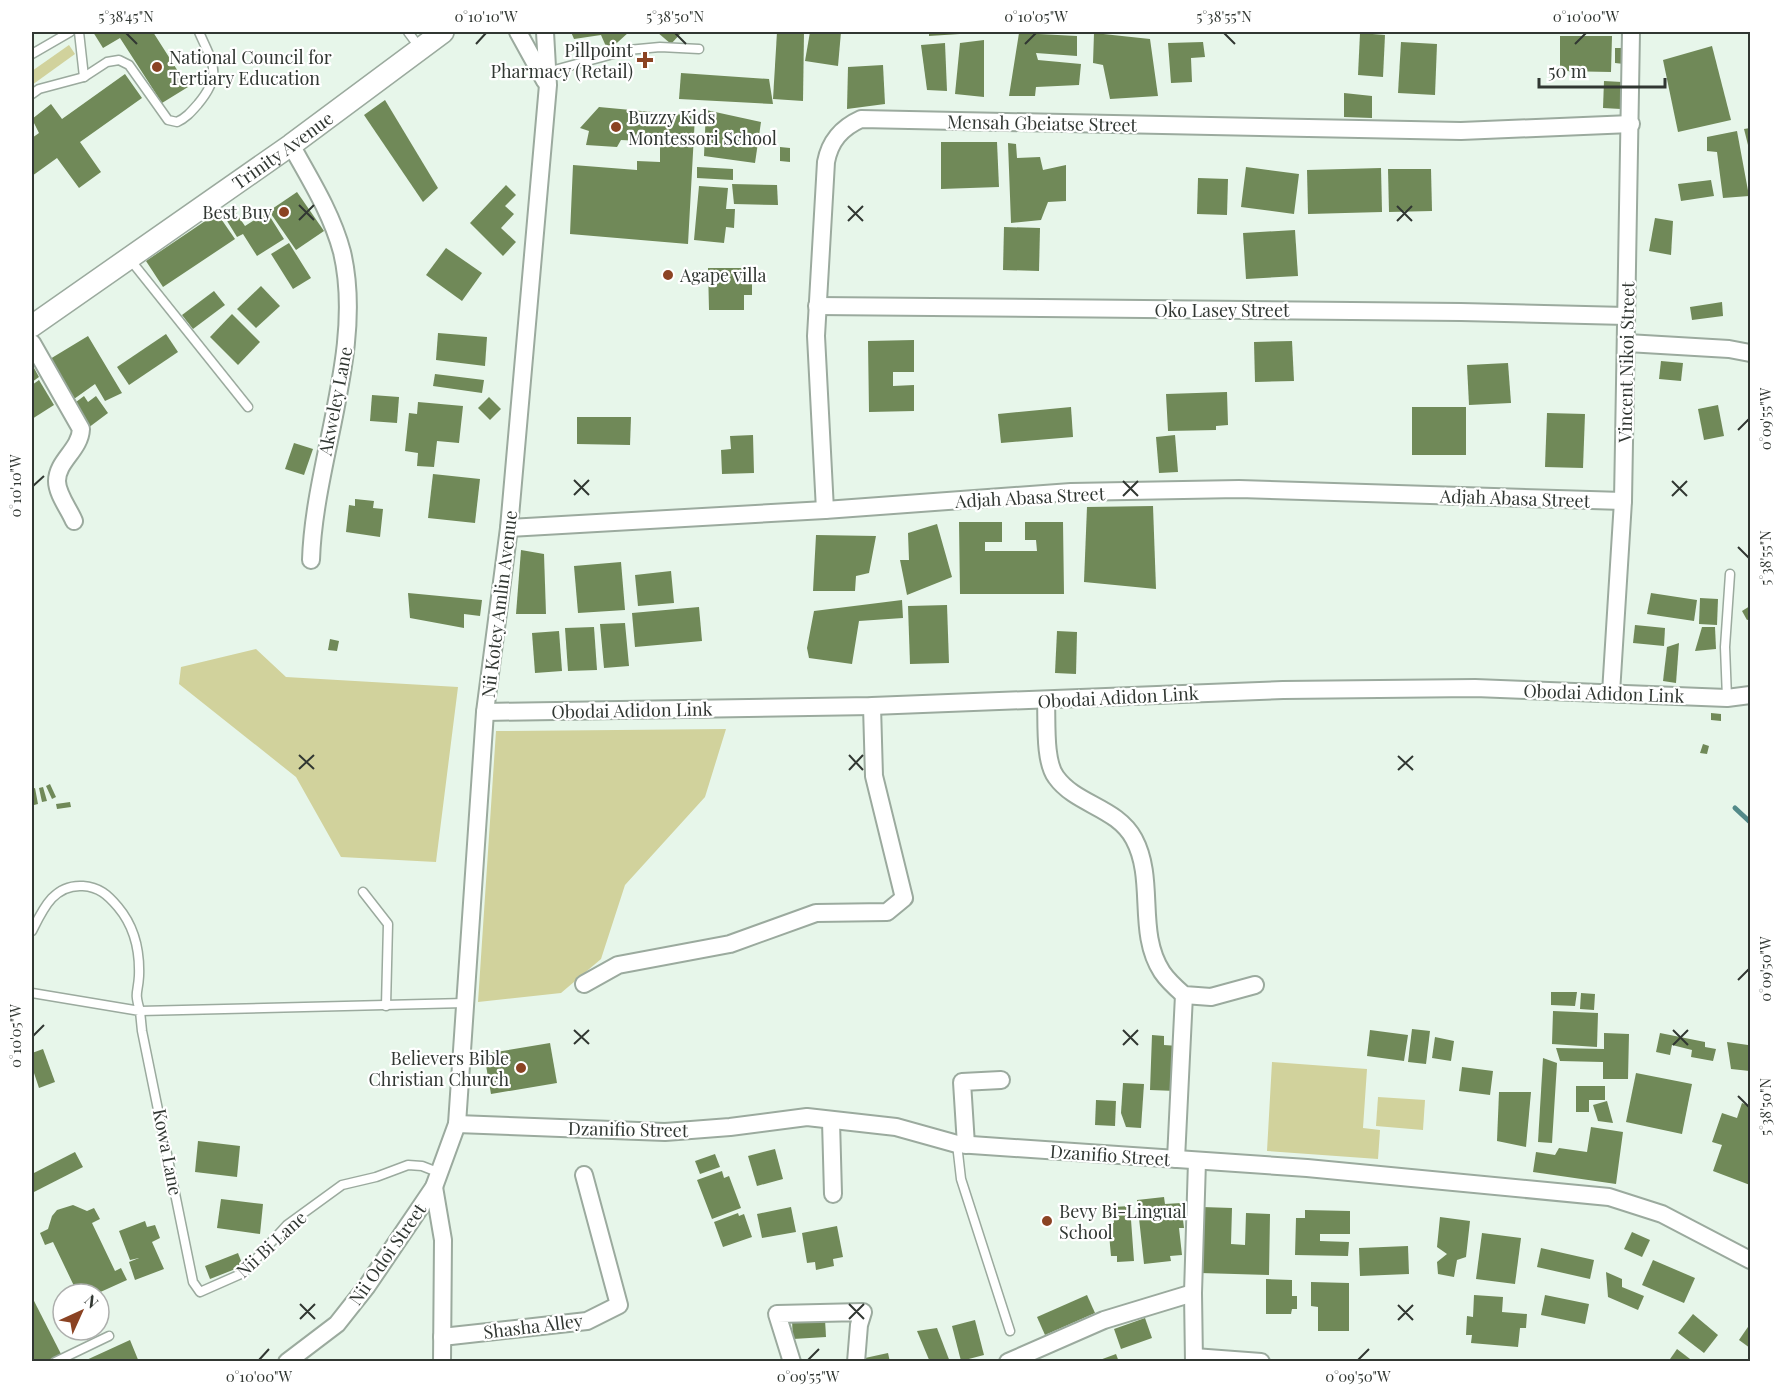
<svg xmlns="http://www.w3.org/2000/svg" width="1782" height="1393" viewBox="0 0 1782 1393" font-family="'Playfair Display',serif">
<rect width="100%" height="100%" fill="#e7f6ea"/>
<g fill="#d1d29c">
<path d="M69 45 75 54 32 85V71Z"/>
<path d="M256 649 286 677 458 687 436 862 341 857 296 777 179 684 181 667Z"/>
<path d="M726 729 705 797 625 885 601 959 561 993 478 1002 496 731Z"/>
<path d="M1272 1062 1367 1069 1363 1128 1380 1130 1378 1159 1267 1151Z"/>
<path d="M1378 1097 1425 1100 1423 1130 1376 1126Z"/>
</g>
<g fill="none" stroke-linecap="round" stroke-linejoin="round">
<path stroke="#538a89" stroke-width="5" d="M1735 808 1750 822"/>
</g>
<g fill="#708958">
<path d="M93 32H153L188 87 162 103 120 38 103 48Z"/>
<path d="M571 32H629L608 51 601 35 574 39Z"/>
<path d="M657 32H682L671 44Z"/>
<path d="M777 32H804L803 101 773 99Z"/>
<path d="M810 32H841L838 66 805 61Z"/>
<path d="M929 32H975V33L929 36Z"/>
<path d="M1019 33 1077 36V56L1036 53 1038 60 1081 64 1079 85 1036 87 1035 96H1009Z"/>
<path d="M1094 33 1150 39 1158 96 1110 99 1103 65 1093 63Z"/>
<path d="M1360 33 1385 35 1383 77 1358 75Z"/>
<path d="M1560 36H1612L1611 72 1560 71Z"/>
<path d="M984 40V97L955 94 960 43Z"/>
<path d="M1203 42 1205 57 1191 58 1192 82 1171 83 1168 43Z"/>
<path d="M1401 42 1437 44 1435 95 1398 93Z"/>
<path d="M945 43 947 91 927 90 921 45Z"/>
<path d="M1712 46 1731 120 1678 132 1663 60Z"/>
<path d="M1615 48H1625L1624 64 1615 63Z"/>
<path d="M883 65 885 104 847 109 848 67Z"/>
<path d="M681 73 769 79 773 104 679 99Z"/>
<path d="M125 74 142 98 80 142 101 172 79 188 57 158 32 176V138L39 133 32 119 51 104 62 119Z"/>
<path d="M1604 81 1622 82 1621 109 1603 108Z"/>
<path d="M1344 93 1372 96V118L1344 117Z"/>
<path d="M385 100 438 188 423 202 364 115Z"/>
<path d="M599 107 695 116 688 244 570 234 573 165 637 170V161L660 162V142L621 140 617 147 586 145 589 131 580 128Z"/>
<path d="M706 110 761 122 755 163 704 156Z"/>
<path d="M1750 128V153L1744 129Z"/>
<path d="M1737 131 1749 196 1723 198 1717 152 1707 151V137Z"/>
<path d="M941 142H997L999 187 941 189Z"/>
<path d="M1008 143 1016 144 1017 158 1040 157 1043 170 1066 165V201L1048 202 1041 220 1011 223Z"/>
<path d="M780 147 790 148V162L780 161Z"/>
<path d="M697 167 733 169V180L697 178Z"/>
<path d="M1246 167 1299 174 1294 214 1241 207Z"/>
<path d="M1381 168 1382 212 1308 214 1307 170Z"/>
<path d="M1388 169H1431L1432 211 1389 212Z"/>
<path d="M1198 178 1228 179 1227 215 1197 214Z"/>
<path d="M1711 180 1714 196 1681 201 1678 184Z"/>
<path d="M732 184 777 185 778 205 734 204Z"/>
<path d="M506 185 516 195 505 206 514 214 501 228 516 242 503 256 470 223Z"/>
<path d="M699 186 728 188 726 209H735L734 228 726 227 724 243 694 240Z"/>
<path d="M297 192 324 231 296 250 269 211Z"/>
<path d="M234 210 245 226 267 212 284 239 257 256 243 234 237 237 224 216Z"/>
<path d="M217 213 235 239 163 287 146 261Z"/>
<path d="M1655 218 1673 221 1671 255 1649 251Z"/>
<path d="M1004 227 1040 228 1039 271 1003 270Z"/>
<path d="M1295 230 1298 276 1246 279 1243 233Z"/>
<path d="M289 243 311 278 293 289 271 254Z"/>
<path d="M446 248 482 273 462 301 426 275Z"/>
<path d="M708 268H752V295H744V310H709Z"/>
<path d="M261 286 280 306 256 328 237 309Z"/>
<path d="M214 291 225 305 193 329 182 315Z"/>
<path d="M1722 302 1723 316 1692 320 1690 307Z"/>
<path d="M232 314 260 342 238 365 210 337Z"/>
<path d="M438 333 487 337 485 366 436 360Z"/>
<path d="M166 334 178 352 129 385 117 367Z"/>
<path d="M88 336 122 393 105 401 95 384 74 399 50 359Z"/>
<path d="M914 340V372H893V386L914 385V411L869 412 868 341Z"/>
<path d="M1292 341 1294 381 1255 382 1254 342Z"/>
<path d="M1661 361 1683 363 1681 381 1659 379Z"/>
<path d="M1508 363 1511 403 1469 405 1467 365Z"/>
<path d="M34 368 39 377 32 382V369Z"/>
<path d="M435 374 484 380 482 393 433 386Z"/>
<path d="M39 380 54 405 32 419V385Z"/>
<path d="M1227 392 1228 425 1216 426V430L1168 431 1166 394Z"/>
<path d="M372 395 399 397 397 423 370 421Z"/>
<path d="M84 396 88 402 96 396 108 413 88 428 72 405Z"/>
<path d="M489 397 501 409 490 420 478 408Z"/>
<path d="M418 402 463 406 459 443 437 441 434 467 417 466 418 453 405 451 409 413 417 414Z"/>
<path d="M1718 405 1724 436 1704 440 1698 409Z"/>
<path d="M1071 407 1073 437 1001 443 998 414Z"/>
<rect x="1412" y="407" width="54" height="48"/>
<path d="M1547 413 1585 414 1583 468 1545 467Z"/>
<path d="M577 417H631L630 445 577 444Z"/>
<path d="M753 435 754 473 722 474 721 450 731 449 730 436Z"/>
<path d="M1175 435 1178 472 1159 473 1156 437Z"/>
<path d="M294 443 313 449 304 475 285 469Z"/>
<path d="M433 474 480 479 475 523 428 518Z"/>
<path d="M355 499 374 501 373 508 383 509 380 537 346 532 349 505 355 506Z"/>
<path d="M1153 506 1156 589 1084 582 1087 507Z"/>
<path d="M959 522H1002V542H985V551H1037L1036 540H1025V522H1063L1064 594H960Z"/>
<path d="M937 524 952 577 907 595 900 560H909L908 533Z"/>
<path d="M816 535 876 536 869 573 856 576 855 591H813Z"/>
<path d="M521 550 544 554 546 614H516Z"/>
<path d="M621 562 625 610 578 613 574 566Z"/>
<path d="M671 571 674 603 638 606 635 575Z"/>
<path d="M408 593 482 600 480 616 464 614V628L410 618Z"/>
<path d="M1651 593 1697 600 1694 621 1647 614Z"/>
<path d="M1700 598 1718 599 1717 625 1699 624Z"/>
<path d="M902 600 903 618 859 621 852 664 809 658 807 648 814 611Z"/>
<path d="M947 605 949 663 910 664 908 606Z"/>
<path d="M1750 606V619L1747 620 1742 611Z"/>
<path d="M699 607 702 641 635 647 632 613Z"/>
<path d="M625 623 629 666 604 668 600 624Z"/>
<path d="M1635 625 1665 628 1664 646 1633 643Z"/>
<path d="M594 627 597 670 568 671 565 628Z"/>
<path d="M1702 627H1715L1716 649 1695 651Z"/>
<path d="M559 631 562 671 535 673 532 633Z"/>
<path d="M1057 631 1077 632 1076 674 1055 673Z"/>
<path d="M330 639 339 641 337 651 328 650Z"/>
<path d="M1679 643 1676 683 1663 681 1667 647Z"/>
<path d="M1711 713 1721 714V721L1711 720Z"/>
<path d="M1703 744 1709 746 1707 754 1700 753Z"/>
<path d="M50 784 56 797 52 799 46 786Z"/>
<path d="M43 787 47 801 42 802 39 788Z"/>
<path d="M35 788 38 804 34 805 32 789Z"/>
<path d="M70 802 71 807 57 809 56 804Z"/>
<path d="M1551 992H1577L1575 1006 1551 1005Z"/>
<path d="M1581 993 1595 994 1594 1010 1580 1009Z"/>
<path d="M1553 1011 1598 1013 1597 1047 1552 1044Z"/>
<path d="M1412 1029 1430 1031 1426 1064 1408 1062Z"/>
<path d="M1370 1030 1408 1035 1404 1061 1367 1056Z"/>
<path d="M1604 1033 1629 1034 1628 1079H1603V1062L1560 1061 1556 1048 1604 1049Z"/>
<path d="M1660 1033 1705 1042V1047L1716 1049 1713 1061 1691 1057 1692 1050 1672 1045 1670 1055 1656 1052Z"/>
<path d="M1152 1035 1164 1036V1045L1178 1046 1176 1091 1150 1090Z"/>
<path d="M1435 1037 1454 1041 1451 1061 1432 1058Z"/>
<path d="M1748 1041H1750V1071L1731 1069 1727 1042 1748 1045Z"/>
<path d="M550 1043 557 1083 491 1094 484 1054Z"/>
<path d="M43 1049 55 1082 39 1088 32 1067V1053Z"/>
<path d="M1543 1058 1557 1063 1552 1143 1538 1142Z"/>
<path d="M1462 1067 1493 1071 1490 1095 1459 1091Z"/>
<path d="M1636 1073 1692 1084 1682 1134 1626 1122Z"/>
<path d="M1123 1083 1144 1084 1141 1128 1126 1127 1121 1113Z"/>
<path d="M1576 1086H1605V1100H1589V1112H1576Z"/>
<path d="M1499 1092H1531L1526 1147 1497 1141Z"/>
<path d="M1096 1100 1116 1101 1115 1126 1095 1125Z"/>
<path d="M1607 1101 1613 1123 1598 1121 1593 1105Z"/>
<path d="M1742 1103 1750 1106V1185L1713 1171 1722 1145 1712 1142 1722 1113 1737 1118Z"/>
<path d="M1591 1127 1623 1132 1616 1184 1533 1172 1536 1152 1555 1155 1559 1148 1587 1152Z"/>
<path d="M198 1141 240 1146 237 1177 195 1172Z"/>
<path d="M775 1149 783 1179 757 1186 748 1156Z"/>
<path d="M75 1152 83 1167 32 1193V1174Z"/>
<path d="M715 1154 720 1167 700 1174 695 1161Z"/>
<path d="M722 1171 724 1178 729 1176 741 1208 712 1219 697 1180Z"/>
<path d="M1164 1197 1165 1204 1181 1203 1184 1228H1179L1182 1255 1170 1256 1171 1261 1144 1264 1137 1200Z"/>
<path d="M221 1199 263 1204 260 1234 217 1228Z"/>
<path d="M73 1205 87 1211 94 1208 100 1219 92 1223 115 1271 121 1268 127 1280 96 1294H67L75 1288 53 1242 45 1245 40 1233 48 1229 52 1216 57 1210Z"/>
<path d="M1130 1206 1134 1261 1117 1262V1256H1111L1108 1223H1114L1113 1207Z"/>
<path d="M791 1207 796 1232 762 1238 757 1214Z"/>
<path d="M1202 1207 1232 1208 1231 1244 1245 1245 1246 1213 1270 1214 1269 1275 1200 1273Z"/>
<path d="M1305 1210 1350 1211V1234H1320V1241L1349 1242 1348 1256 1295 1255 1296 1218H1305Z"/>
<path d="M738 1213 739 1216 744 1214 752 1237 723 1247 714 1222Z"/>
<path d="M1440 1217 1470 1221 1466 1257 1457 1260 1454 1277 1438 1274 1437 1262 1447 1254 1437 1247Z"/>
<path d="M145 1221 147 1227 155 1225 160 1238 152 1242 164 1269 135 1280 129 1262 139 1258 130 1260 119 1231Z"/>
<path d="M837 1226 843 1257 833 1259 834 1266 816 1270 815 1262 807 1263 802 1233Z"/>
<path d="M1632 1232 1650 1240 1642 1257 1624 1249Z"/>
<path d="M1482 1233 1521 1238 1515 1284 1476 1279Z"/>
<path d="M1408 1246 1409 1274 1360 1276 1359 1248Z"/>
<path d="M1541 1248 1594 1260 1590 1279 1537 1267Z"/>
<path d="M238 1253 243 1266 210 1279 205 1266Z"/>
<path d="M1653 1260 1695 1278 1684 1303 1642 1285Z"/>
<path d="M1606 1272 1622 1279V1287L1644 1296 1638 1310 1608 1297Z"/>
<path d="M1266 1279 1292 1280V1296H1297V1309H1292L1291 1314H1266Z"/>
<path d="M1311 1282 1349 1283V1331H1318V1307L1311 1306Z"/>
<path d="M1087 1295 1095 1313 1045 1335 1037 1317Z"/>
<path d="M1474 1295 1503 1297 1502 1312 1527 1314 1526 1328H1520L1518 1347 1471 1343 1472 1335H1466L1467 1316 1473 1317Z"/>
<path d="M1545 1295 1589 1304 1585 1324 1541 1315Z"/>
<path d="M32 1297 61 1354 46 1362H32Z"/>
<path d="M1693 1314 1718 1335 1704 1353 1678 1333Z"/>
<path d="M1145 1318 1152 1338 1121 1349 1114 1329Z"/>
<path d="M825 1319 826 1337 793 1339 792 1321Z"/>
<path d="M975 1320 984 1355 961 1361 952 1326Z"/>
<path d="M1750 1324V1348L1739 1340Z"/>
<path d="M937 1328 950 1362H930L917 1331Z"/>
<path d="M130 1340 139 1362H82Z"/>
<path d="M1677 1349 1694 1362H1668Z"/>
<path d="M888 1353 890 1362H866L865 1358Z"/>
<path d="M1116 1354 1119 1362H1097V1361Z"/>
</g>
<g fill="none" stroke-linecap="round" stroke-linejoin="round">
<defs>
<g id="service">
<path d="M79 32 84 77"/>
<path d="M408 32 420 48"/>
<path d="M32 54 70 32"/>
<path d="M547 72 628 50 660 47 699 49"/>
<path d="M32 94 39 89 84 77 107 62 119 60 129 65 168 120 177 122C186 118 191 112 198 104 223 74 213 64 199 32"/>
<path d="M128 257 248 407"/>
<path d="M1727 698 1725 647 1730 574"/>
<path d="M363 892 388 924 386 1006"/>
<path d="M32 931C43 909 54 884 83 886 99 887 108 895 118 907 134 926 140 950 139 976 138 994 134 991 140 1011L465 1003"/>
<path d="M32 993 140 1011 142 1031 193 1282 200 1292 243 1273 287 1225 342 1185 376 1177 408 1165 422 1166 440 1173"/>
<path d="M957 1144 961 1179 1010 1331"/>
<path d="M55 1362 109 1336"/>
</g>
<g id="minor">
<path d="M518 32 545 81"/>
<path d="M291 145C310 179 332 214 342 252 365 349 314 461 311 560"/>
<path d="M817 306 1461 312 1626 316"/>
<path d="M32 343 81 429C80 450 57 461 57 481 57 494 69 509 74 521"/>
<path d="M1627 343 1729 349 1750 353"/>
<path d="M825 510 816 336 826 162C830 141 841 128 861 119L1461 131 1631 124"/>
<path d="M509 528 825 510 1071 492 1239 489 1623 501"/>
<path d="M1611 693 1623 501 1631 32"/>
<path d="M1046 701C1047 721 1044 761 1056 777 1076 805 1117 807 1134 839 1156 880 1136 932 1162 972 1168 981 1176 988 1184 995L1211 997 1255 985"/>
<path d="M485 712 872 706 1283 690 1475 688 1727 698 1750 695"/>
<path d="M584 984 618 965 730 944 816 913 887 912 904 898 874 776 872 706"/>
<path d="M831 1121 833 1194"/>
<path d="M457 1124 665 1132 730 1127 807 1117 896 1127 957 1144 1307 1168 1609 1197 1662 1214 1750 1260"/>
<path d="M966 1145 962 1082 1001 1080"/>
<path d="M1176 1159 1184 995"/>
<path d="M434 1187 443 1240 442 1362"/>
<path d="M442 1337 587 1321 619 1305 584 1175"/>
<path d="M1194 1357 1261 1362"/>
<path d="M287 1362 337 1324 367 1286 434 1187 457 1124 485 712 509 528 548 85 545 32"/>
<path d="M792 1362 777 1314 863 1312 859 1325 856 1362"/>
<path d="M1008 1362 1104 1320 1193 1293"/>
<path d="M1194 1362 1193 1293 1197 1161"/>
</g>
<g id="tertiary">
<path id="s1" d="M32 326 291 145 443 32"/>
</g>
</defs>
<use href="#service" stroke="#9baa9e" stroke-width="11"/>
<use href="#minor" stroke="#9baa9e" stroke-width="20"/>
<use href="#tertiary" stroke="#9baa9e" stroke-width="24"/>
<use href="#service" stroke="#fff" stroke-width="8"/>
<use href="#minor" stroke="#fff" stroke-width="16"/>
<use href="#tertiary" stroke="#fff" stroke-width="21"/>
</g>
<path fill="none" stroke="#313732" stroke-width="2" d="M126 33 137 44M675 33 686 44M1224 33 1235 44M476 44 486 33M1025 44 1036 33M1575 44 1586 33M299 205 314 220M848 206 863 221M1397 206 1412 221M299 220 314 205M848 221 863 206M1397 221 1412 206M1738 430 1749 419M574 480 589 495M1123 481 1138 496M1672 481 1687 496M33 486 44 476M574 495 589 480M1123 496 1138 481M1672 496 1687 481M1738 547 1749 558M299 755 314 769M849 755 863 770M1398 756 1413 770M299 769 314 755M849 770 863 755M1398 770 1413 756M1738 980 1749 969M574 1030 589 1044M1123 1030 1138 1045M1673 1030 1688 1045M33 1036 44 1025M574 1044 589 1030M1123 1045 1138 1030M1673 1045 1688 1030M1738 1096 1749 1107M300 1304 315 1319M849 1304 864 1319M1398 1305 1413 1320M300 1319 315 1304M849 1319 864 1304M1398 1320 1413 1305M259 1360 269 1349M808 1360 819 1349M1358 1360 1369 1349"/>
<g fill="#8b4323" stroke="#fff" stroke-width="2">
<path d="M642 51h6v6h6v6h-6v6h-6v-6h-6v-6h6z"/>
<circle cx="157" cy="67" r="6"/>
<circle cx="616" cy="127" r="6"/>
<circle cx="284" cy="212" r="6"/>
<circle cx="668" cy="275" r="6"/>
<circle cx="521" cy="1068" r="6"/>
<circle cx="1047" cy="1221" r="6"/>
</g>
<g text-anchor="middle" dominant-baseline="central" stroke-width="4.5" stroke-linejoin="round" paint-order="stroke">
<g font-size="18" fill="#313732" stroke="#fff" text-anchor="start">
<text x="633" y="50" text-anchor="end">Pillpoint<tspan x="633" dy="21">Pharmacy (Retail)</tspan></text>
<text x="169" y="57">National Council for<tspan x="169" dy="21">Tertiary Education</tspan></text>
<text x="628" y="117">Buzzy Kids<tspan x="628" dy="21">Montessori School</tspan></text>
<text x="272" y="212" text-anchor="end">Best Buy</text>
<text x="680" y="275">Agape villa</text>
<text x="509" y="1058" text-anchor="end">Believers Bible<tspan x="509" dy="21">Christian Church</tspan></text>
<text x="1059" y="1211">Bevy Bi-Lingual<tspan x="1059" dy="21">School</tspan></text>
</g>
<g font-size="18" fill="#313732" stroke="#fff">
<text transform="translate(1042 123) rotate(1)">Mensah Gbeiatse Street</text>
<text stroke="none"><textPath href="#s1" startOffset="306">Trinity Avenue</textPath></text>
<text x="1222" y="310">Oko Lasey Street</text>
<text transform="translate(1626 362) rotate(-89)">Vincent Nikoi Street</text>
<text transform="translate(335 401) rotate(-79)">Akweley Lane</text>
<text transform="translate(1030 497) rotate(-3)">Adjah Abasa Street</text>
<text transform="translate(1515 498) rotate(2)">Adjah Abasa Street</text>
<text transform="translate(499 604) rotate(-83)">Nii Kotey Amlin Avenue</text>
<text transform="translate(1604 693) rotate(2)">Obodai Adidon Link</text>
<text transform="translate(1118 697) rotate(-3)">Obodai Adidon Link</text>
<text transform="translate(632 710) rotate(-1)">Obodai Adidon Link</text>
<text transform="translate(628 1129) rotate(1)">Dzanifio Street</text>
<text transform="translate(168 1152) rotate(79)">Kowa Lane</text>
<text transform="translate(1110 1155) rotate(4)">Dzanifio Street</text>
<text transform="translate(271 1244) rotate(-43)">Nii Bi Lane</text>
<text transform="translate(387 1254) rotate(-55)">Nii Odoi Street</text>
<text transform="translate(533 1326) rotate(-7)">Shasha Alley</text>
</g>
</g>
<rect width="1782" height="1393" fill="none" stroke="#ffffff" stroke-width="66"/>
<g transform="translate(81 1312) rotate(45)"><circle r="28" fill="#ffffff" stroke="#adafad" stroke-width="1.5"/>
<path d="M0-4.5L10 22L0 15L-10 22Z" fill="#8b4323"/>
<text y="-9" font-size="16" font-weight="bold" text-anchor="middle" fill="#313732">N</text>
</g>
<path d="M1539 78v9h126v-9" fill="none" stroke="#313732" stroke-width="3"/>
<text x="1548" y="78" font-size="18" fill="#313732" stroke="#ffffff" stroke-width="4.5" paint-order="stroke">50 m</text>
<rect x="33" y="33" width="1716" height="1327" fill="none" stroke="#313732" stroke-width="2"/>
<g font-size="15" text-anchor="middle" fill="#313732">
<text x="126" y="22">5°38'45"N</text>
<text x="486" y="22">0°10'10"W</text>
<text x="675" y="22">5°38'50"N</text>
<text x="1036" y="22">0°10'05"W</text>
<text x="1224" y="22">5°38'55"N</text>
<text x="1586" y="22">0°10'00"W</text>
<text transform="translate(1766 419) rotate(-90)" y="5">0°09'55"W</text>
<text transform="translate(16 486) rotate(-90)" y="5">0°10'10"W</text>
<text transform="translate(1766 558) rotate(-90)" y="5">5°38'55"N</text>
<text transform="translate(1766 969) rotate(-90)" y="5">0°09'50"W</text>
<text transform="translate(16 1036) rotate(-90)" y="5">0°10'05"W</text>
<text transform="translate(1766 1107) rotate(-90)" y="5">5°38'50"N</text>
<text x="259" y="1382">0°10'00"W</text>
<text x="808" y="1382">0°09'55"W</text>
<text x="1358" y="1382">0°09'50"W</text>
</g>
</svg>
